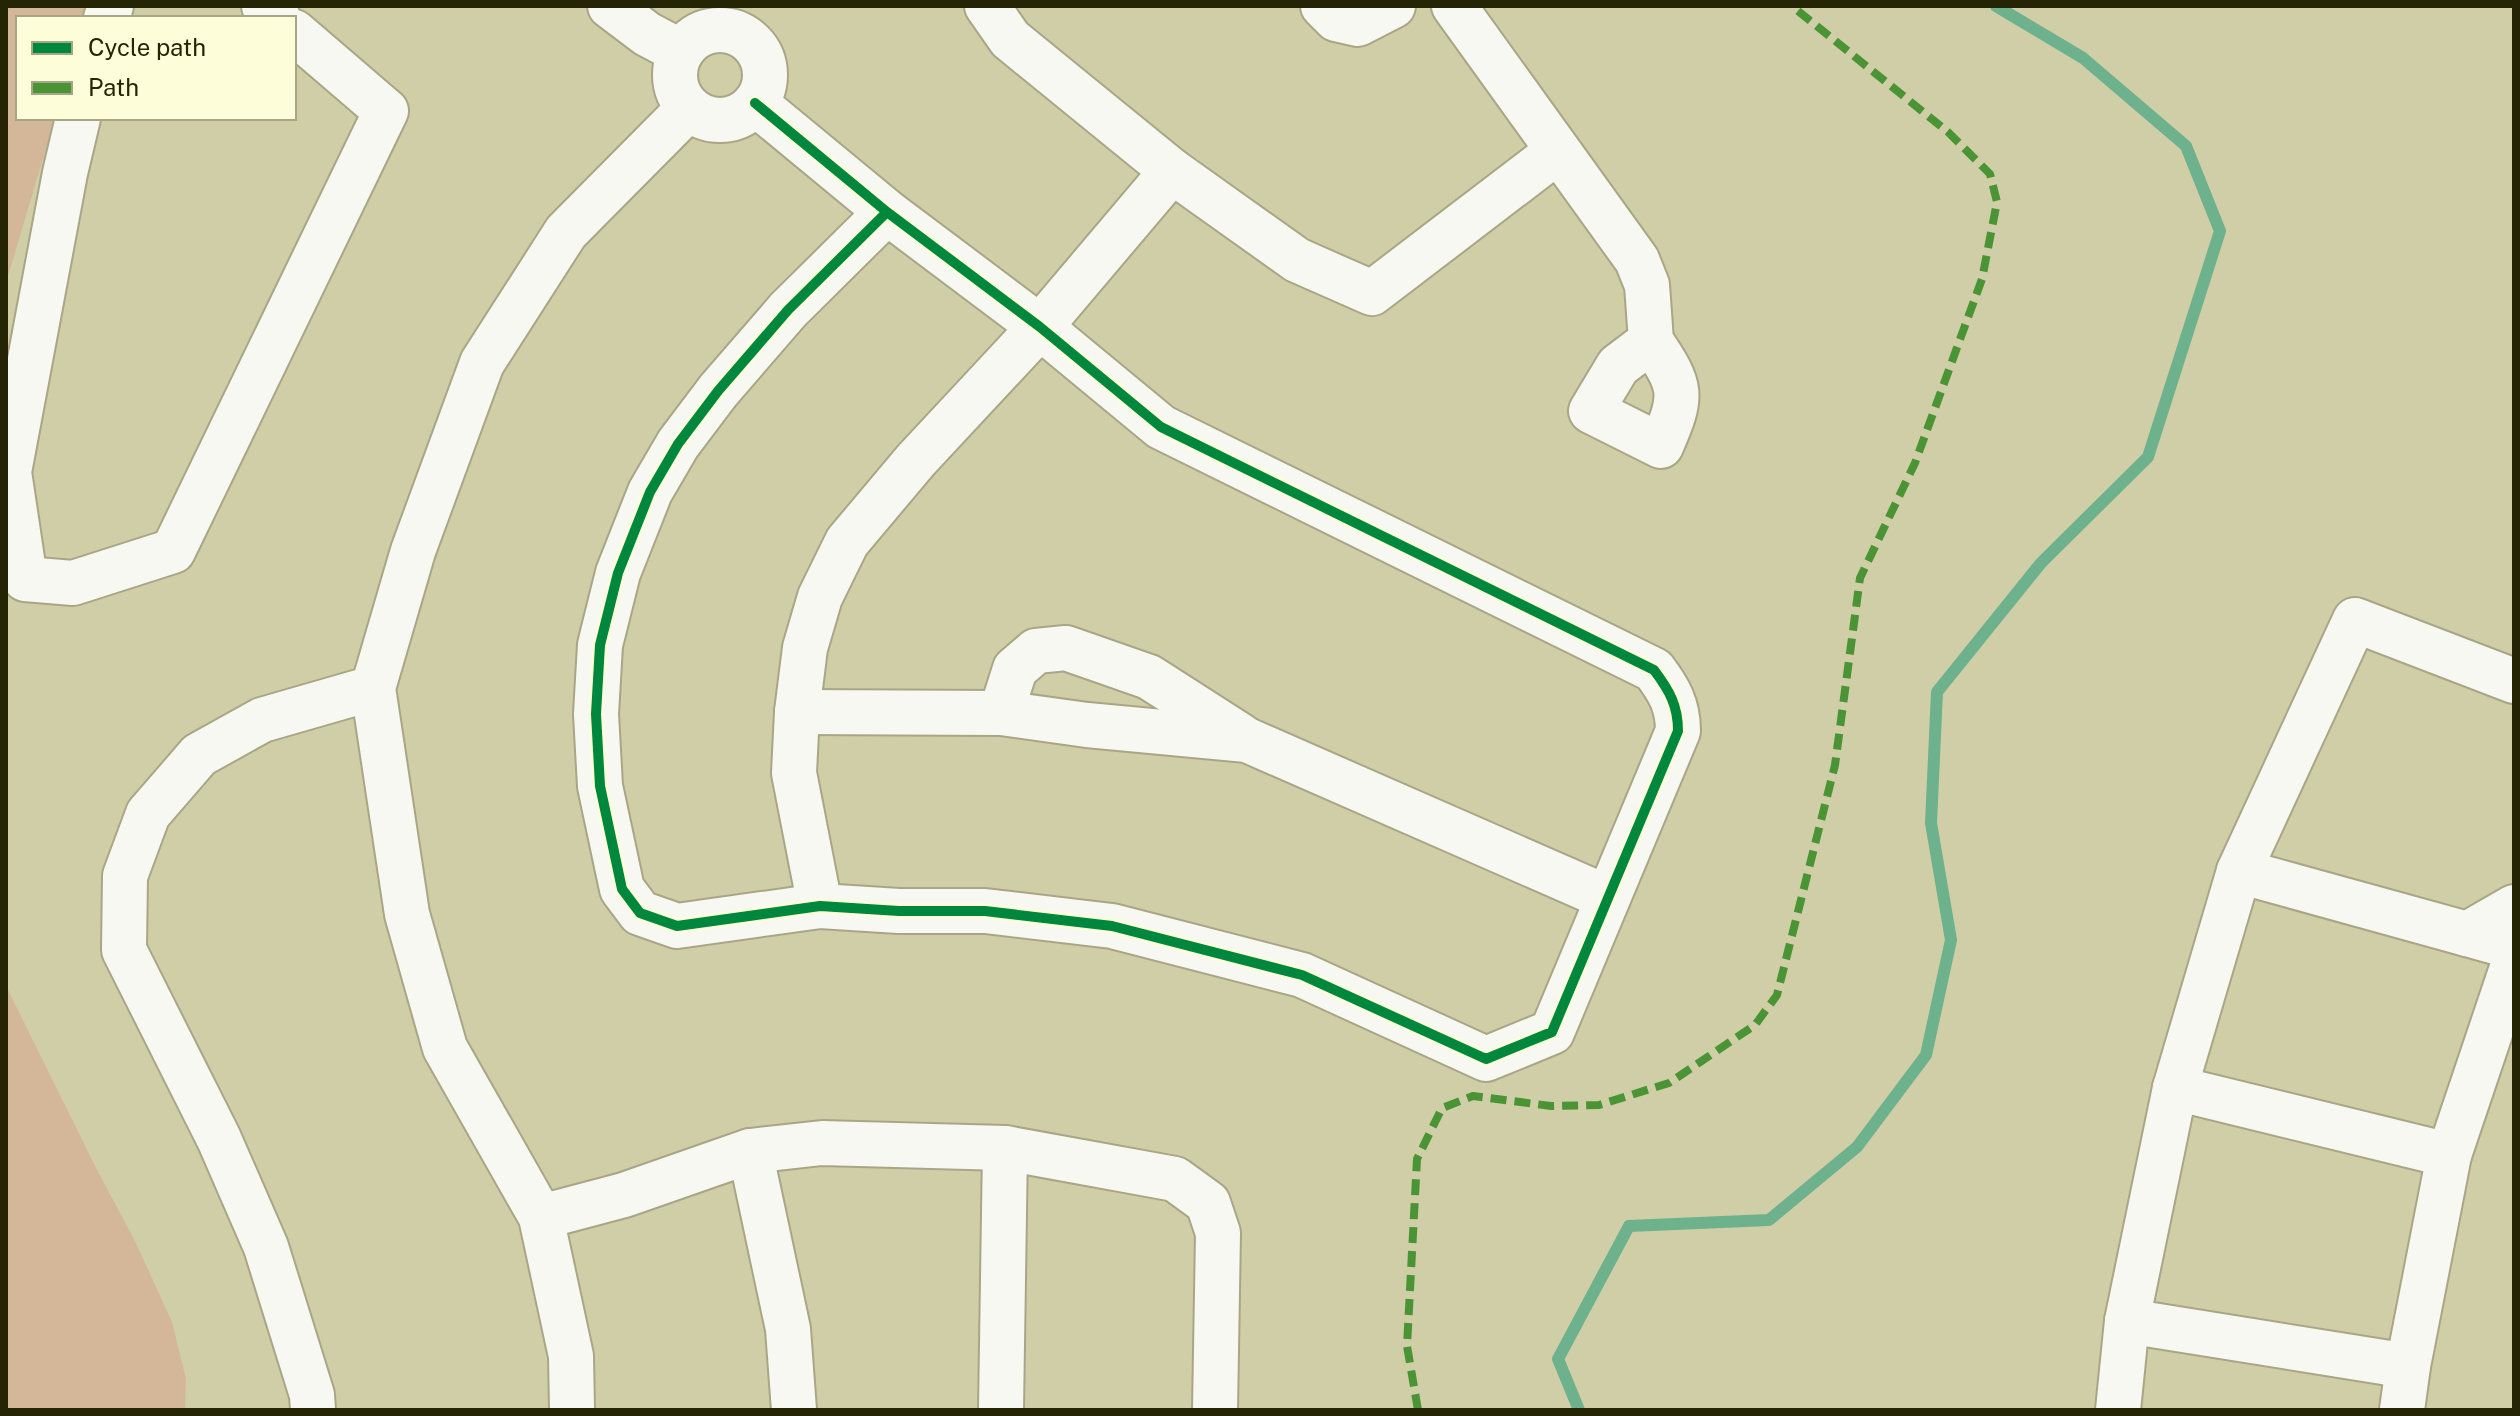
<svg xmlns="http://www.w3.org/2000/svg" width="2520" height="1416" viewBox="0 0 2520 1416" font-family="'Public Sans',sans-serif">
<rect width="100%" height="100%" fill="#d0cea6"/>
<g fill="#d4b798">
<path d="M6 6H88L84 18H18V118H55L6 283Z"/>
<path d="M6 986 96 1168 135 1241 172 1322 186 1379 185 1410H6Z"/>
</g>
<g fill="none" stroke-linecap="round" stroke-linejoin="round">
<path stroke="#6db18d" stroke-width="12" d="M1579 1410 1558 1359 1629 1226 1769 1220 1857 1147 1926 1055 1951 940 1931 823 1937 692 2041 563 2148 457 2220 231 2186 146 2083 58 1996 6"/>
<defs>
<g id="minor">
<path d="M264 6 278 18"/>
<path d="M610 6 647 34 681 52"/>
<path d="M987 6 1010 39 1172 171 1297 260 1372 293 1558 151"/>
<path d="M1323 6 1336 19 1358 24 1393 6"/>
<path d="M1454 6 1637 260 1647 285 1651 341 1618 366 1591 411 1661 446C1684 394 1682 387 1651 341"/>
<path d="M106 18 111 6"/>
<circle cx="720" cy="75" r="45"/>
<path d="M755 103 887 212 1040 327 1161 427 1654 670C1669 690 1678 705 1678 731L1552 1032 1486 1059 1302 975 1112 926 985 911H899L820 906 677 926 640 913 622 889 600 786 596 714 600 645 618 573 650 492 678 444 718 391 788 310 887 212"/>
<path d="M78 118 65 173 9 472 25 579 73 583 173 551 386 111 294 32"/>
<path d="M797 712 1001 713 1087 725 1247 740 1608 898"/>
<path d="M1001 713 1015 669 1036 651 1066 648 1149 677 1241 736"/>
<path d="M2239 871 2514 947"/>
<path d="M820 906 794 773 797 712 805 648 820 597 847 542 916 460 1040 327 1172 171"/>
<path d="M2467 934 2514 907"/>
<path d="M2175 1088 2449 1155"/>
<path d="M750 1151 788 1329 794 1410"/>
<path d="M541 1217 624 1195 750 1151 822 1143 1005 1148 1175 1179 1208 1203 1218 1233 1215 1410"/>
<path d="M2127 1321 2408 1366"/>
<path d="M313 1410 312 1395 266 1247 219 1139 124 950 125 876 148 814 199 755 262 720 373 688"/>
<path d="M572 1410 571 1356 541 1217 445 1048 407 914 373 688 413 551 482 363 566 232 689 108"/>
<path d="M1001 1410 1005 1148"/>
<path d="M2118 1410 2127 1321 2175 1088 2239 871 2355 620 2514 681"/>
<path d="M2402 1410 2408 1366 2449 1155 2514 962"/>
</g>
</defs>
<use href="#minor" stroke="#a8a686" stroke-width="48"/>
<use href="#minor" stroke="#f8f8f2" stroke-width="44"/>
<path stroke="#4b9436" stroke-width="8" stroke-dasharray="16 8" stroke-linecap="butt" d="M1418 1410 1407 1346 1417 1159 1442 1108 1473 1096 1551 1106 1599 1105 1669 1083 1755 1025 1777 995 1835 765 1860 578 1915 463 1982 279 1997 202 1990 174 1948 132 1792 6"/>
<defs>
<path id="cycleway" d="M755 103 887 212 1040 327 1161 427 1654 670C1669 690 1678 705 1678 731L1552 1032 1486 1059 1302 975 1112 926 985 911H899L820 906 677 926 640 913 622 889 600 786 596 714 600 645 618 573 650 492 678 444 718 391 788 310 887 212"/>
</defs>
<use href="#cycleway" stroke="#fefdd9" stroke-width="15"/>
<use href="#cycleway" stroke="#00873e" stroke-width="10"/>
</g>
<rect width="2520" height="1416" fill="none" stroke="#252405" stroke-width="16"/>
<rect x="16" y="16" width="280" height="104" fill="#fefdd9" stroke="#a7a684" stroke-width="2"/>
<rect x="32" y="42" width="40" height="12" fill="#00873e" stroke="#a7a684" stroke-width="2"/>
<text x="88" y="56" font-size="24" fill="#252405">Cycle path</text>
<rect x="32" y="82" width="40" height="12" fill="#4b9436" stroke="#a7a684" stroke-width="2"/>
<text x="88" y="96" font-size="24" fill="#252405">Path</text>
</svg>
